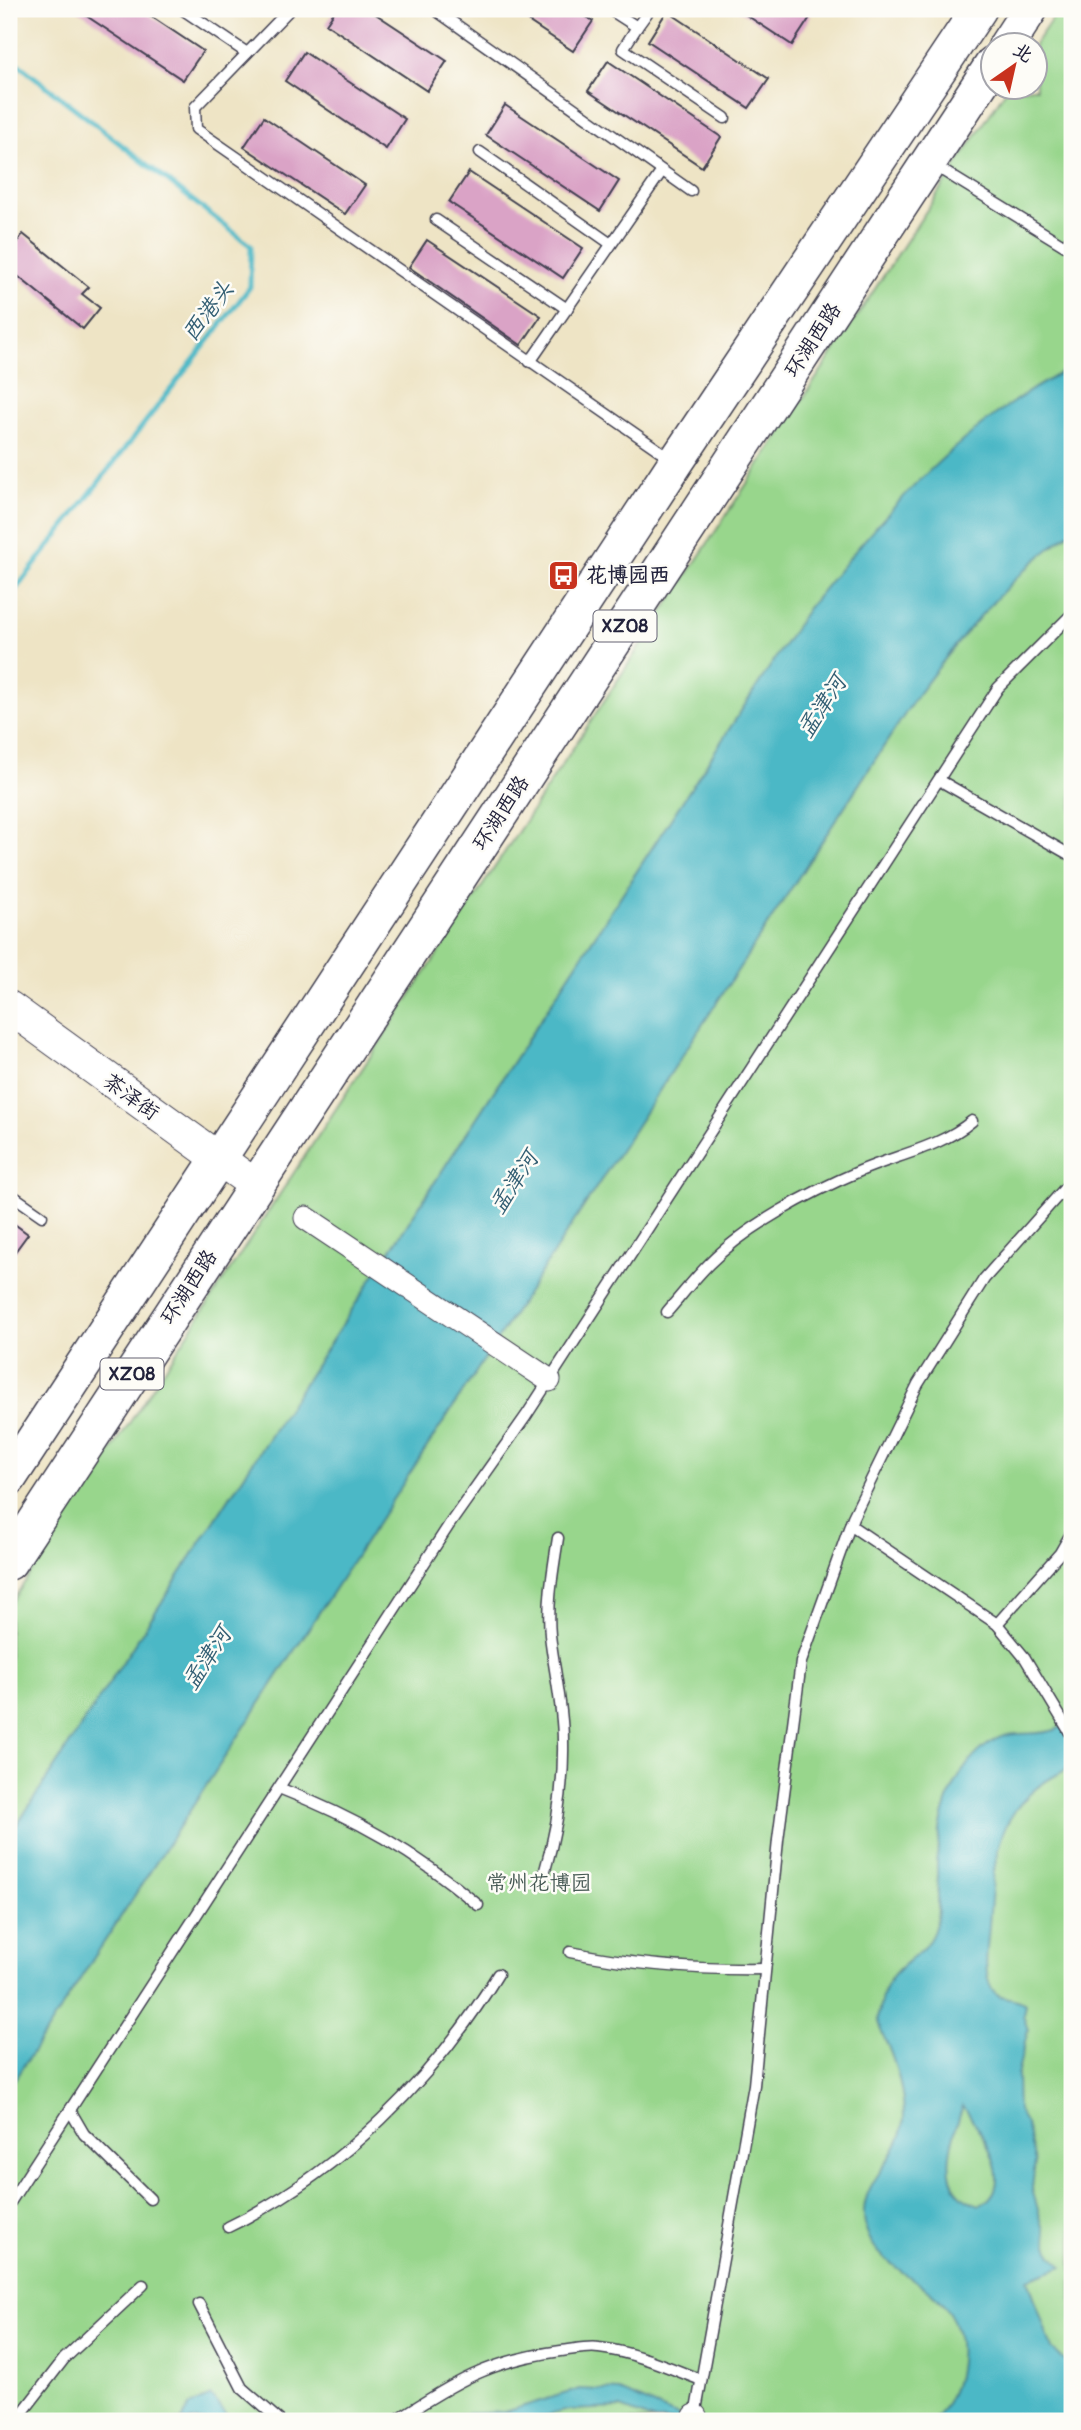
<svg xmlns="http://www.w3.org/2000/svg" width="1081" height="2430" viewBox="0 0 1081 2430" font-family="Pangolin,'LXGW WenKai TC',sans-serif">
<rect width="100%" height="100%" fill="#fdfcf7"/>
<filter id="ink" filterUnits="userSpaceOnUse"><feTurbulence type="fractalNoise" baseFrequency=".0143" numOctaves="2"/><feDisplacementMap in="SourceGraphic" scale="14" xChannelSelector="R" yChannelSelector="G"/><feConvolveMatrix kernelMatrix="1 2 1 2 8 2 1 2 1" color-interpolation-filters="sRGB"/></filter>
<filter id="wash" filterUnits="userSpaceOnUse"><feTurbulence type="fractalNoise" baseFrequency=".00686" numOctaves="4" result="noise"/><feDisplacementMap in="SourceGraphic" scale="28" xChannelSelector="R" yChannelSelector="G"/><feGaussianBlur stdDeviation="1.57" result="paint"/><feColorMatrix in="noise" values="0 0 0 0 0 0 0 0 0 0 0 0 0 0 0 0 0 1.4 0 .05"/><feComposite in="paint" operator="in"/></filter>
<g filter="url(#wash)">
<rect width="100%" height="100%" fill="#eee4c5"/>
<path fill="#98d68c" stroke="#5d7c64" stroke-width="2" d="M1059 9H1072V2421H9V1606L1007 88H1036L1034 45Z"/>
<g fill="#4bb8c6" stroke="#366d80" stroke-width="2" fill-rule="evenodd">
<path d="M1072 367V531C1009 577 962 635 916 697L9 2088V1837L808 608C886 512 960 424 1072 367Z"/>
<path d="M1072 1718V1767C995 1802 995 1850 989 1925 988 1944 982 1972 992 1989 999 2001 1015 1995 1025 2004L1023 2015 1028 2030 1017 2075 1018 2110 1026 2124 1035 2162 1032 2189 1051 2254 1063 2266 1028 2279 1052 2349 1072 2366V2421H932C944 2412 954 2390 957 2375 978 2272 865 2287 864 2214 863 2178 904 2155 904 2118 904 2094 897 2068 888 2046 885 2038 879 2029 878 2021 877 2017 879 2010 880 2006 888 1960 923 1962 934 1930 941 1910 937 1889 937 1867 937 1821 951 1768 993 1741 1012 1729 1035 1737 1055 1730 1061 1728 1067 1722 1072 1718ZM963 2106C979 2129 1020 2185 980 2205 932 2192 952 2138 963 2106Z"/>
<path d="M580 2389 620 2391 690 2421H655L621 2408 569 2410 522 2421H444L459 2414 504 2412Z"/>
<path d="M211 2396 231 2421H182L189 2406Z"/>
</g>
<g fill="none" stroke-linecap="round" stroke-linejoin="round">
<path stroke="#4bb8c6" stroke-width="5" d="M9 57 251 246 250 287 9 598"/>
</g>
<g id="blocks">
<g fill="#daa3c6">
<path d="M76 9H140L203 51 183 80Z"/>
<path d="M336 9H368L447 61 427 91 326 24Z"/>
<path d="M510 9H574L593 21 573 51Z"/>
<path d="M737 9H801L811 16 792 45Z"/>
<path d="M667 11 769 79 749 108 648 41Z"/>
<path d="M304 52 405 119 386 149 285 81Z"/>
<path d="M608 61 721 137 702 167 588 91Z"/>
<path d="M505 105 619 181 600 211 486 135Z"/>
<path d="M264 117 365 185 345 214 244 147Z"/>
<path d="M469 172 583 248 563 278 449 202Z"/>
<path d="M23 234 89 287 82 294 100 308 83 329 9 269V235L17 242Z"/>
<path d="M427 240 541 316 521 345 409 267Z"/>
<path d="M9 1220 28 1234 9 1260Z"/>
</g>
</g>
</g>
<g filter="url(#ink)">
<use href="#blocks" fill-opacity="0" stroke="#413f50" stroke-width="2"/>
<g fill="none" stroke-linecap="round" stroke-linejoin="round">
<defs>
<g id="lane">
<path d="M182 9 247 53"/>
<path d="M290 9 195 107 196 129 673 460"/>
<path d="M434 9 691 191"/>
<path d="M609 9 637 27 650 9"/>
<path d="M637 27 623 49 725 118"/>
<path d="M480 152 611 244"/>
<path d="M932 164 1065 246 1072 236"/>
<path d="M436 220 567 309"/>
<path d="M530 362 662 171"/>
<path d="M939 780 1072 856"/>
<path d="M9 1193 42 1216"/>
<path d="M667 1312C681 1296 694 1279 709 1264 747 1225 811 1192 860 1171 897 1155 941 1147 972 1121"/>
<path d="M850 1525 997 1624 1025 1658 1072 1736"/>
<path d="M997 1624 1060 1553 1072 1532"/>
<path d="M279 1788C356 1818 415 1852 478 1905"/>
<path d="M544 1874C557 1830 564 1787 563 1741 563 1705 554 1671 550 1635 547 1603 553 1570 558 1538"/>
<path d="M570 1952C633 1965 701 1970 765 1969"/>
<path d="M70 2110 84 2134 150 2199"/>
<path d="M9 2204 449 1525 526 1416 998 688 1072 614"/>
<path d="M228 2227C340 2173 434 2079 498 1974"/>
<path d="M199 2304 242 2388 280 2421"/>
<path d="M695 2416 754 2085 778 1840 801 1662 853 1517 918 1384 984 1279 1072 1180"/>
<path d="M16 2421 64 2359 143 2285"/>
<path d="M395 2421C453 2383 490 2360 561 2351 573 2350 587 2346 599 2348 634 2352 668 2367 701 2380"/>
</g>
<g id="street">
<path d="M306 1218 549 1380"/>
<path d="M694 2421 695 2416"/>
</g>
<path id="secondary" d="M9 1007 255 1185"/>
<g id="primary">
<path d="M1006 46 1030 9"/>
<path d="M9 1478 676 462 979 9"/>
<path d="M9 1562 993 64"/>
</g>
</defs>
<use href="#lane" stroke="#413f50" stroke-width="13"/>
<use href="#street" stroke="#413f50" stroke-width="25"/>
<use href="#secondary" stroke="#413f50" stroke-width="34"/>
<use href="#primary" stroke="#413f50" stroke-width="38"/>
<use href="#lane" stroke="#fff" stroke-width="10"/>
<use href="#street" stroke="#fff" stroke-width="23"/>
<use href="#secondary" stroke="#fff" stroke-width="32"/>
<use href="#primary" stroke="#fff" stroke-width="35"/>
</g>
</g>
<defs>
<symbol id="bus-square" viewBox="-11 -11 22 22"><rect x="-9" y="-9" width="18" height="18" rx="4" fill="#c8321e" stroke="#fdfcf7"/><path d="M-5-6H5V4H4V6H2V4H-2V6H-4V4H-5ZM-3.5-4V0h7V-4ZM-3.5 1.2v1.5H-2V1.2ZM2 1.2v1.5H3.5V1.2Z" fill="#fff"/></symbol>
</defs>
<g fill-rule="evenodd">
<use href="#bus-square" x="546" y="558" width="35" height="35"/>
</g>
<g text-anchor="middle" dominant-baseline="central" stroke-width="5" stroke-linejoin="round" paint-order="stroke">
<g fill="#fdfcf7" stroke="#646373" stroke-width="2">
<rect x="593.5" y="610.5" width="63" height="31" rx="5"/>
<rect x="100.5" y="1358.5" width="63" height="31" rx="5"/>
</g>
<g font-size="19" font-weight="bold" fill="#22223b">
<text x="625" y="626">XZ08</text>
<text x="132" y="1374">XZ08</text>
</g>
<g font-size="21" fill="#22223b" stroke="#fdfcf7">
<text transform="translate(813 340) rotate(-57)">环湖西路</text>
<text transform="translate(501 813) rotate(-57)">环湖西路</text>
<text transform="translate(131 1097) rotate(36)">茶泽街</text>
<text transform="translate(189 1287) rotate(-57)">环湖西路</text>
</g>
<g font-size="21" font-weight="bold" fill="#22223b" stroke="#fdfcf7" text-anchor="start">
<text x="586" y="575">花博园西</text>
</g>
<g font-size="21" fill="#455853" stroke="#fdfcf7">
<text x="539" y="1883">常州花博园</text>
</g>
<g font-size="23" font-style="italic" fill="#325e73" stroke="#fdfcf7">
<text transform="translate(208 311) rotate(-53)">西港头</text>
<text transform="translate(822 706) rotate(-57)">孟津河</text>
<text transform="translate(514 1182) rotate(-57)">孟津河</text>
<text transform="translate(207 1658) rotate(-57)">孟津河</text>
</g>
</g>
<rect width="1081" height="2430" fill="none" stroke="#fdfcf7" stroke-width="35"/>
<g transform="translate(1014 66) rotate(34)"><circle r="33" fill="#fdfcf7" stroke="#a5a5ac" stroke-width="2"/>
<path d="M0-5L12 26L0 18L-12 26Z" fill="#c8321e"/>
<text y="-10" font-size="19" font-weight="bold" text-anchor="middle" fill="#22223b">北</text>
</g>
</svg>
